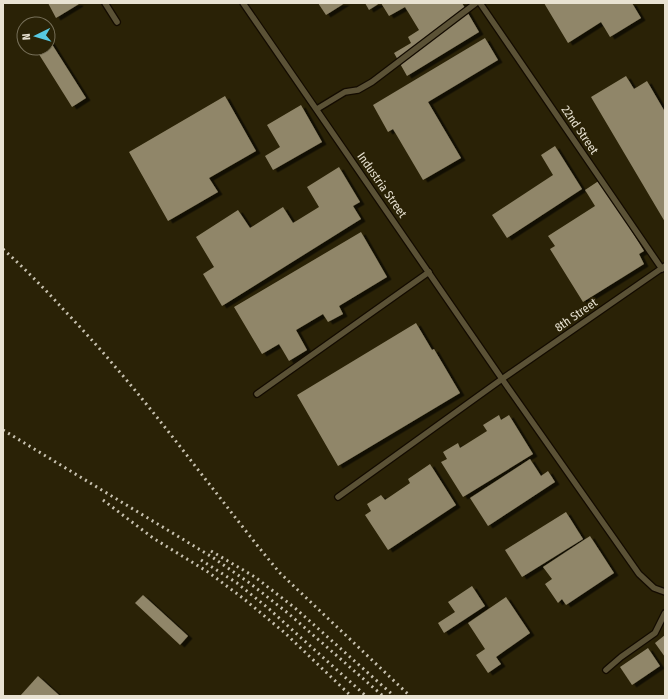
<svg xmlns="http://www.w3.org/2000/svg" width="668" height="699" viewBox="0 0 668 699" font-family="'Fira Sans Condensed',sans-serif">
<defs>
<filter id="shadow"><feDropShadow dx="4.5" dy="2.5" stdDeviation="0" flood-color="#0009"/></filter>
</defs>
<rect width="100%" height="100%" fill="#2a2206"/>
<g fill="#908669" filter="url(#shadow)">
<path d="M48 3H78L79 4 56 18Z"/>
<path d="M318 3H345L326 15Z"/>
<path d="M365 3H380L369 10Z"/>
<path d="M381 3H462L479 32 407 76 394 53 411 43 408 37 419 30 405 7 389 16Z"/>
<path d="M544 3H632L641 18 610 37 601 22 568 43Z"/>
<path d="M48 38 86 98 72 107 35 48H48Z"/>
<path d="M485 38 498 60 428 102 461 158 423 180 393 129 388 132 373 105Z"/>
<path d="M626 76 634 89 647 81 665 112V222L591 97Z"/>
<path d="M225 96 256 151 209 178 218 192 168 221 129 152Z"/>
<path d="M301 105 322 142 273 170 265 156 280 147 267 125Z"/>
<path d="M555 146 582 189 507 238 492 215 553 175 541 155Z"/>
<path d="M339 167 360 202 353 206 361 219 222 306 203 274 214 267 196 237 238 210 250 228 283 207 293 223 319 207 307 187Z"/>
<path d="M600 180 644 251 639 254 644 264 583 302 550 249 555 246 548 236 595 206 585 190Z"/>
<path d="M361 232 387 277 339 306 343 314 328 322 323 314 296 330 307 350 289 361 279 344 262 354 234 307Z"/>
<path d="M416 323 432 350 434 349 460 393 338 466 297 395Z"/>
<path d="M499 415 501 420 509 415 533 454 463 497 441 462 447 459 443 452 458 443 460 448 487 431 483 425Z"/>
<path d="M530 459 541 476 548 471 555 482 488 526 470 498Z"/>
<path d="M430 464 456 505 388 550 365 515 371 511 367 504 381 495 385 500 410 483 408 479Z"/>
<path d="M566 512 583 539 522 577 505 550Z"/>
<path d="M590 536 614 573 566 605 562 599 558 603 545 584 552 579 543 567Z"/>
<path d="M472 586 485 606 444 633 438 623 455 612 448 602Z"/>
<path d="M143 595 188 636 180 645 135 603Z"/>
<path d="M506 597 530 633 496 657 501 664 488 673 476 655 485 649 468 623Z"/>
<path d="M665 635V657L655 643Z"/>
<path d="M648 648 660 666 632 685 620 667Z"/>
<path d="M38 676 60 696H20Z"/>
</g>
<g fill="none" stroke-linecap="round" stroke-linejoin="round">
<defs>
<g id="lane">
<path d="M105 3 117 22"/>
<path d="M243 3 502 379 639 574 654 588 665 592"/>
<path d="M480 3 662 269"/>
<path d="M317 109 345 92 358 90 372 82 476 3"/>
<path d="M257 394 429 272"/>
<path d="M338 497 502 379 665 266"/>
<path d="M606 670 621 657 655 633 665 613"/>
</g>
</defs>
<use href="#lane" stroke="#130b00" stroke-width="8"/>
<use href="#lane" stroke="#5b5236" stroke-width="5.5"/>
<g stroke="#c8c2b0" stroke-width="3" stroke-dasharray="2 4" stroke-linecap="butt">
<path d="M3 249C24 268 44 288 63 309 112 360 156 415 199 471 226 505 252 540 280 573L410 696"/>
<path d="M3 430 212 557 251 584 289 614 383 696"/>
<path d="M103 500 153 538 208 572 244 599 285 633 351 696"/>
<path d="M211 551 255 577 295 608 394 696"/>
<path d="M201 560 237 583 268 608 366 696"/>
</g>
</g>
<g text-anchor="middle" dominant-baseline="central" stroke-width="4" stroke-linejoin="round" paint-order="stroke">
<g font-size="12" fill="#e8e2d2" stroke="#2a2206">
<text transform="translate(580 130) rotate(56)">22nd Street</text>
<text transform="translate(382 185) rotate(55)">Industria Street</text>
<text transform="translate(576 315) rotate(-35)">8th Street</text>
</g>
</g>
<rect width="668" height="699" fill="none" stroke="#e8e2d2" stroke-width="8"/>
<g transform="translate(36 36) rotate(265)"><circle r="19" fill="#2a2206" stroke="#766f58"/>
<path d="M0-3L7 15L0 10L-7 15Z" fill="#57c9e2"/>
<text y="-6" font-size="11" font-weight="bold" text-anchor="middle" fill="#e8e2d2">N</text>
</g>
</svg>
